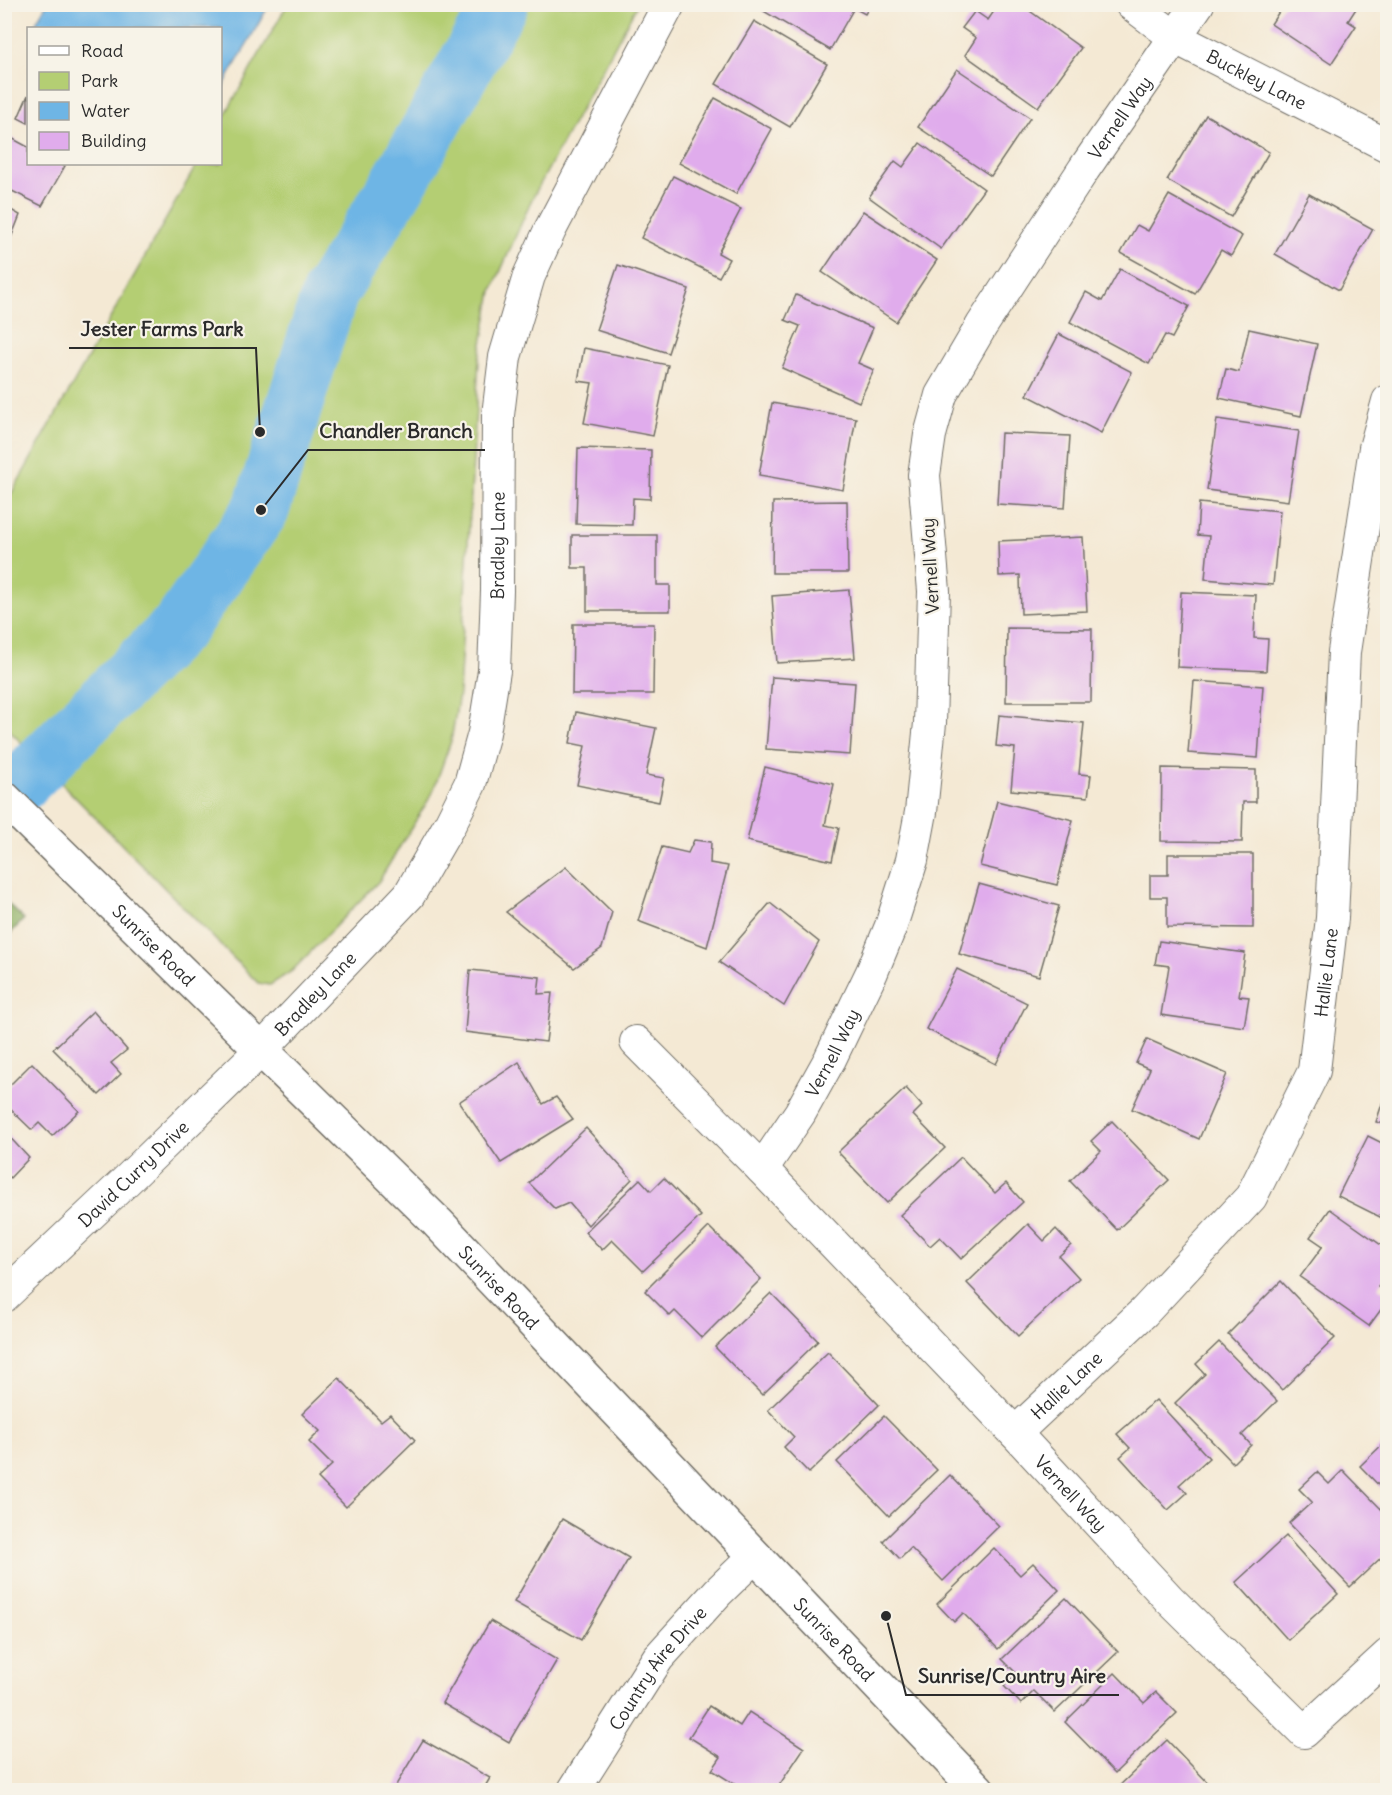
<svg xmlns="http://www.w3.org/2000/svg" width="1392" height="1795" viewBox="0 0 1392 1795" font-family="Delius,sans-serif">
<rect width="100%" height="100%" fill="#f7f3e8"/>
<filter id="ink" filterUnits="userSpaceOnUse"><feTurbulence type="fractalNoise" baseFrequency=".0167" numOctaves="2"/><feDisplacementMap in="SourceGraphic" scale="12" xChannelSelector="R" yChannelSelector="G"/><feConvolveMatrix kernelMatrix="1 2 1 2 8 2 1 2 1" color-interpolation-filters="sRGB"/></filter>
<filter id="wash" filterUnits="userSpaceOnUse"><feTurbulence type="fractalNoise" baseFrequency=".008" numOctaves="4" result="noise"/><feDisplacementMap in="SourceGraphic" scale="24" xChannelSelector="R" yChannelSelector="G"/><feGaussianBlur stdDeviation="1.35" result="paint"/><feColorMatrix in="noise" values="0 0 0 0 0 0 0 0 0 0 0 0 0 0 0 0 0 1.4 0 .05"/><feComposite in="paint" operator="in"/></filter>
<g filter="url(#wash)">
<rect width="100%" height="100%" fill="#f4e9d4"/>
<path fill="#b4ce73" stroke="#707c4f" stroke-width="1.5" d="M287 5H637L531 201 492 291 479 359 459 694 451 741 432 794 379 881 292 971 270 985 258 983 5 726V505L197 164H220L221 122Z"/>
<path fill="#8fb165" stroke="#5d6e48" stroke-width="1.5" d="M4 900 24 919 5 939H4Z"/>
<path fill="#6eb5e5" stroke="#4c7088" stroke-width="1.5" d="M46 5V4L269 5 221 90 220 28H33Z"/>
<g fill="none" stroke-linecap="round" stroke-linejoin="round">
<path stroke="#6eb5e5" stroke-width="57" d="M4 800 180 626 261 510 330 293 401 179 500 4"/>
</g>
<g id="blocks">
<g fill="#e0acec">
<path d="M762 4H871L865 14 854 8 830 50 760 9Z"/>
<path d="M999 4H1020L1081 48 1038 107 965 55 976 38 962 28 975 11 988 20Z"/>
<path d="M1284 4H1359L1348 21 1356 26 1331 64 1271 24Z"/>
<path d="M754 21 827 64 790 127 716 84Z"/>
<path d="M957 69 1030 118 991 176 918 127Z"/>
<path d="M28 95V123L18 118Z"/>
<path d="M715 98 772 129 736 194 679 163Z"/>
<path d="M1206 115 1269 152 1231 217 1167 180Z"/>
<path d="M4 134 28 147V164H60L65 166 42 206 4 187Z"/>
<path d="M920 143 984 189 941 249 869 197 895 161 903 167Z"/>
<path d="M673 176 741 209 718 253 729 259 719 277 641 238Z"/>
<path d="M1309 194 1373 229 1339 290 1275 254Z"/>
<path d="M1169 195 1242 236 1231 256 1221 250 1195 294 1121 253 1137 225 1148 231Z"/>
<path d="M4 206 20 215 5 253H4Z"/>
<path d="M863 211 937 260 896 322 822 272Z"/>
<path d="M618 265 689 289 668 353 596 330Z"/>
<path d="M1120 269 1189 306 1172 338 1165 335 1149 364 1070 322 1086 292 1102 301Z"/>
<path d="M796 295 873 328 858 363 874 370 859 402 782 368 800 326 785 320Z"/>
<path d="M1249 329 1317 344 1301 416 1219 398 1226 369 1239 372Z"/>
<path d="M1059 334 1132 372 1101 433 1027 395Z"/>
<path d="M584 348 668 365 653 436 584 423 592 383 578 381Z"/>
<path d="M772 403 856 418 843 490 759 475Z"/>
<path d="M1217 419 1299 431 1288 501 1207 490Z"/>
<path d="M1001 433 1070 436 1065 508 997 504Z"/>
<path d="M578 448 651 450 650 499 633 498 632 525 576 524Z"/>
<path d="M847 501 848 573H772L773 502Z"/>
<path d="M1199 503 1280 511 1273 585 1205 579 1209 536 1197 535Z"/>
<path d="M572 535H657V585H670V611H587V568H572Z"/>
<path d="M1083 537 1087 611 1021 614 1020 575 999 576 998 541Z"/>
<path d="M849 590 855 658 777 663 772 596Z"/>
<path d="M1181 592 1256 595 1254 638 1268 639 1266 671 1177 667Z"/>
<path d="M573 624H654L653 694H572Z"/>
<path d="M1007 628 1092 629 1091 702H1006Z"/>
<path d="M772 677 855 683 850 755 766 749Z"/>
<path d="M1194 681 1263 686 1258 758 1188 753Z"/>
<path d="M576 712 656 728 646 775 664 778 659 802 577 785 585 746 570 743Z"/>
<path d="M999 715 1084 723 1079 774 1091 775 1088 797 1011 790 1015 748 996 746Z"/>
<path d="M765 767 834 784 825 825 839 828 832 861 747 841Z"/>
<path d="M1162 768 1256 770V802H1243L1242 842 1161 841Z"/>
<path d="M997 801 1073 820 1057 885 980 866Z"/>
<path d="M694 840 711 842 710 863 728 866 707 947 638 921 662 847 688 853Z"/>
<path d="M1168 854H1253V928L1167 927V897H1150V875H1168Z"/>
<path d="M566 867 612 912 602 948 574 968 506 912Z"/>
<path d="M979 884 1059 906 1039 976 959 954Z"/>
<path d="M770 903 819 942 784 1006 719 962Z"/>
<path d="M1159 941 1245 953 1239 996 1249 997 1244 1027 1161 1015 1169 966 1155 964Z"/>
<path d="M957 969 1027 1003 996 1064 926 1029Z"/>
<path d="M470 970 540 977 538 994 552 993 546 1042 465 1032Z"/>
<path d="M93 1011 127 1050 111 1063 121 1074 99 1095 53 1049Z"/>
<path d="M1147 1039 1227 1074 1199 1139 1132 1109 1150 1069 1136 1063Z"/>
<path d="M519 1062 543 1104 556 1097 573 1119 501 1163 459 1102Z"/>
<path d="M32 1063 79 1111 52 1136 39 1123 32 1130 4 1103V1091Z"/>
<path d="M1388 1086V1125L1376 1122Z"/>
<path d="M906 1088 922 1106 913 1115 945 1148 887 1203 838 1152Z"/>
<path d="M1112 1121 1169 1180 1117 1230 1070 1181 1101 1151 1091 1141Z"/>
<path d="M586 1128 632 1179 588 1225 569 1203 555 1209 529 1183Z"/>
<path d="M4 1131 29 1158 10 1178 4 1171Z"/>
<path d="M1368 1136 1388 1146V1221L1338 1196Z"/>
<path d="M961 1157 995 1193 1006 1183 1023 1202 961 1259 940 1237 930 1246 900 1215Z"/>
<path d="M664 1178 701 1216 643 1271 612 1240 602 1250 585 1232 640 1179 651 1191Z"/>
<path d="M1330 1209 1388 1250V1274L1378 1287 1388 1293V1300L1369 1326 1300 1277 1323 1246 1310 1237Z"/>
<path d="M1028 1224 1044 1241 1056 1229 1071 1245 1059 1256 1079 1278 1018 1336 967 1283Z"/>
<path d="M709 1227 761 1279 702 1338 675 1311 670 1316 645 1291Z"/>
<path d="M1281 1281 1335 1338 1282 1390 1228 1334Z"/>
<path d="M771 1293 818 1341 762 1395 715 1347Z"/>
<path d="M1219 1342 1277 1401 1242 1435 1251 1445 1233 1463 1175 1403 1205 1374 1196 1364Z"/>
<path d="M828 1352 879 1405 809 1473 784 1447 794 1437 768 1410Z"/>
<path d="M339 1378 381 1421 390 1414 415 1440 346 1507 318 1478 332 1465 309 1442 320 1431 302 1414Z"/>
<path d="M1156 1400 1209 1458 1179 1485 1187 1493 1168 1510 1120 1457 1130 1448 1117 1434Z"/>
<path d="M884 1416 937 1470 889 1516 837 1462Z"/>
<path d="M1388 1439V1495L1360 1466Z"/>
<path d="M1343 1470 1388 1516V1551L1350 1587 1289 1523 1312 1502 1299 1489 1317 1472 1329 1484Z"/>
<path d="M950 1475 999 1526 943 1581 911 1548 900 1559 883 1541Z"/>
<path d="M562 1519 629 1558 581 1640 514 1602Z"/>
<path d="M1286 1536 1338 1594 1288 1640 1236 1582Z"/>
<path d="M994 1548 1020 1575 1033 1563 1059 1590 998 1649 963 1613 954 1622 937 1604Z"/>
<path d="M1066 1598 1118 1652 1055 1712 1034 1691 1021 1704 1004 1686 1017 1674 1002 1659Z"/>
<path d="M490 1621 557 1660 509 1742 442 1703Z"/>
<path d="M1115 1673 1144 1703 1156 1692 1177 1713 1115 1773 1065 1722Z"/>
<path d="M709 1706 740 1726 749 1712 804 1748 776 1790H744L712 1770 721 1757 689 1737Z"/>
<path d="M423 1740 490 1778 483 1790H393Z"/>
<path d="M1167 1740 1215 1790H1115Z"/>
</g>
</g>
</g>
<g filter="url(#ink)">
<use href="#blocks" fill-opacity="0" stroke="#716e66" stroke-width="1.5"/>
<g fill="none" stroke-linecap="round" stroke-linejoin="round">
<defs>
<g id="minor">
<path id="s1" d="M1131 4 1176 38 1388 146"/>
<path id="s2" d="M636 1042 762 1169 1015 1433 1169 1599 1304 1732 1388 1655"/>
<path id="s3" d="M762 1169 800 1113 830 1059 872 972 891 926 912 860 921 812 930 723 934 591 924 475 930 435 941 395 982 325 1084 169 1198 4"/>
<path id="s4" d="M4 1296 127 1180 262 1049 409 895 450 824 470 784 484 733 494 671 497 591 498 415 505 357 529 276 550 230 669 4"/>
<path id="s5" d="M1015 1433 1144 1312 1251 1197 1314 1071 1332 918 1344 652 1375 448 1388 401"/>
<path id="s6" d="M574 1790 658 1658 718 1592 755 1556"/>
</g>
<g id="major">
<path id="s7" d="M4 798 437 1222 978 1790"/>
</g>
</defs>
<use href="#minor" stroke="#716e66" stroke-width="34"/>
<use href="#major" stroke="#716e66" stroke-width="36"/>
<use href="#minor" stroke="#fff" stroke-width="32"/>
<use href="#major" stroke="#fff" stroke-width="33"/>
</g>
</g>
<g text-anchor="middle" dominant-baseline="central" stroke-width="4.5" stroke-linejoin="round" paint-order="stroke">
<g font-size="18" fill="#2b2b2b" stroke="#f7f3e8">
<text stroke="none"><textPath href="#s1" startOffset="147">Buckley Lane</textPath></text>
<text stroke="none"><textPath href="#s3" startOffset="1144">Vernell Way</textPath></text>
<text stroke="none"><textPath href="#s4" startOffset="938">Bradley Lane</textPath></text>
<text transform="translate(930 566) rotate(-93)">Vernell Way</text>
<text stroke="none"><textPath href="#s7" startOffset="210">Sunrise Road</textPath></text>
<text stroke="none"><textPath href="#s5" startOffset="574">Hallie Lane</textPath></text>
<text stroke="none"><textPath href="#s4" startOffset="434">Bradley Lane</textPath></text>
<text stroke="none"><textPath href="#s3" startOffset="136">Vernell Way</textPath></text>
<text stroke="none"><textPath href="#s4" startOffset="178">David Curry Drive</textPath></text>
<text stroke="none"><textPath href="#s7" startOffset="696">Sunrise Road</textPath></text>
<text stroke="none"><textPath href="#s5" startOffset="70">Hallie Lane</textPath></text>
<text stroke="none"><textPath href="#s2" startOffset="627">Vernell Way</textPath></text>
<text stroke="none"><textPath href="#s7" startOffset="1182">Sunrise Road</textPath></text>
<text stroke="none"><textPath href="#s6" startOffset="148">Country Aire Drive</textPath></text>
</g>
</g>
<path fill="none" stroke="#2b2b2b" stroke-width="2" d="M260 432L256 348H69M261 510L308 450H485M886 1616L906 1695H1119"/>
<g fill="#2b2b2b" stroke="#f7f3e8" stroke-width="2">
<circle cx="260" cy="432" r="6"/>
<circle cx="261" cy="510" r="6"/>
<circle cx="886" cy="1616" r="6"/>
</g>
<g font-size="20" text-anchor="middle" font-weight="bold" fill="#2b2b2b" stroke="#f7f3e8" stroke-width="4.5" stroke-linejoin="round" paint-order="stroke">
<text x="162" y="336">Jester Farms Park</text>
<text x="396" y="438">Chandler Branch</text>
<text x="1012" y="1683">Sunrise/Country Aire</text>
</g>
<rect width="1392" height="1795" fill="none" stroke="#f7f3e8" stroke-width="24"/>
<rect x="27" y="27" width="195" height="138" fill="#f7f3e8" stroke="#a5a39c" stroke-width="1.5"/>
<rect x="39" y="46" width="30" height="9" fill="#ffffff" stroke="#a5a39c" stroke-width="1.5"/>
<text x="81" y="57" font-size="18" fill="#2b2b2b">Road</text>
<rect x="39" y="72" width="30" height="18" fill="#b4ce73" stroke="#a5a39c" stroke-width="1.5"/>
<text x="81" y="87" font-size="18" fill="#2b2b2b">Park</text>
<rect x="39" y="102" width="30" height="18" fill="#6eb5e5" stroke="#a5a39c" stroke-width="1.5"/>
<text x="81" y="117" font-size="18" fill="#2b2b2b">Water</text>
<rect x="39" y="132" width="30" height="18" fill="#e0acec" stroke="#a5a39c" stroke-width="1.5"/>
<text x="81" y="147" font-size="18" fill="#2b2b2b">Building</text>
</svg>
